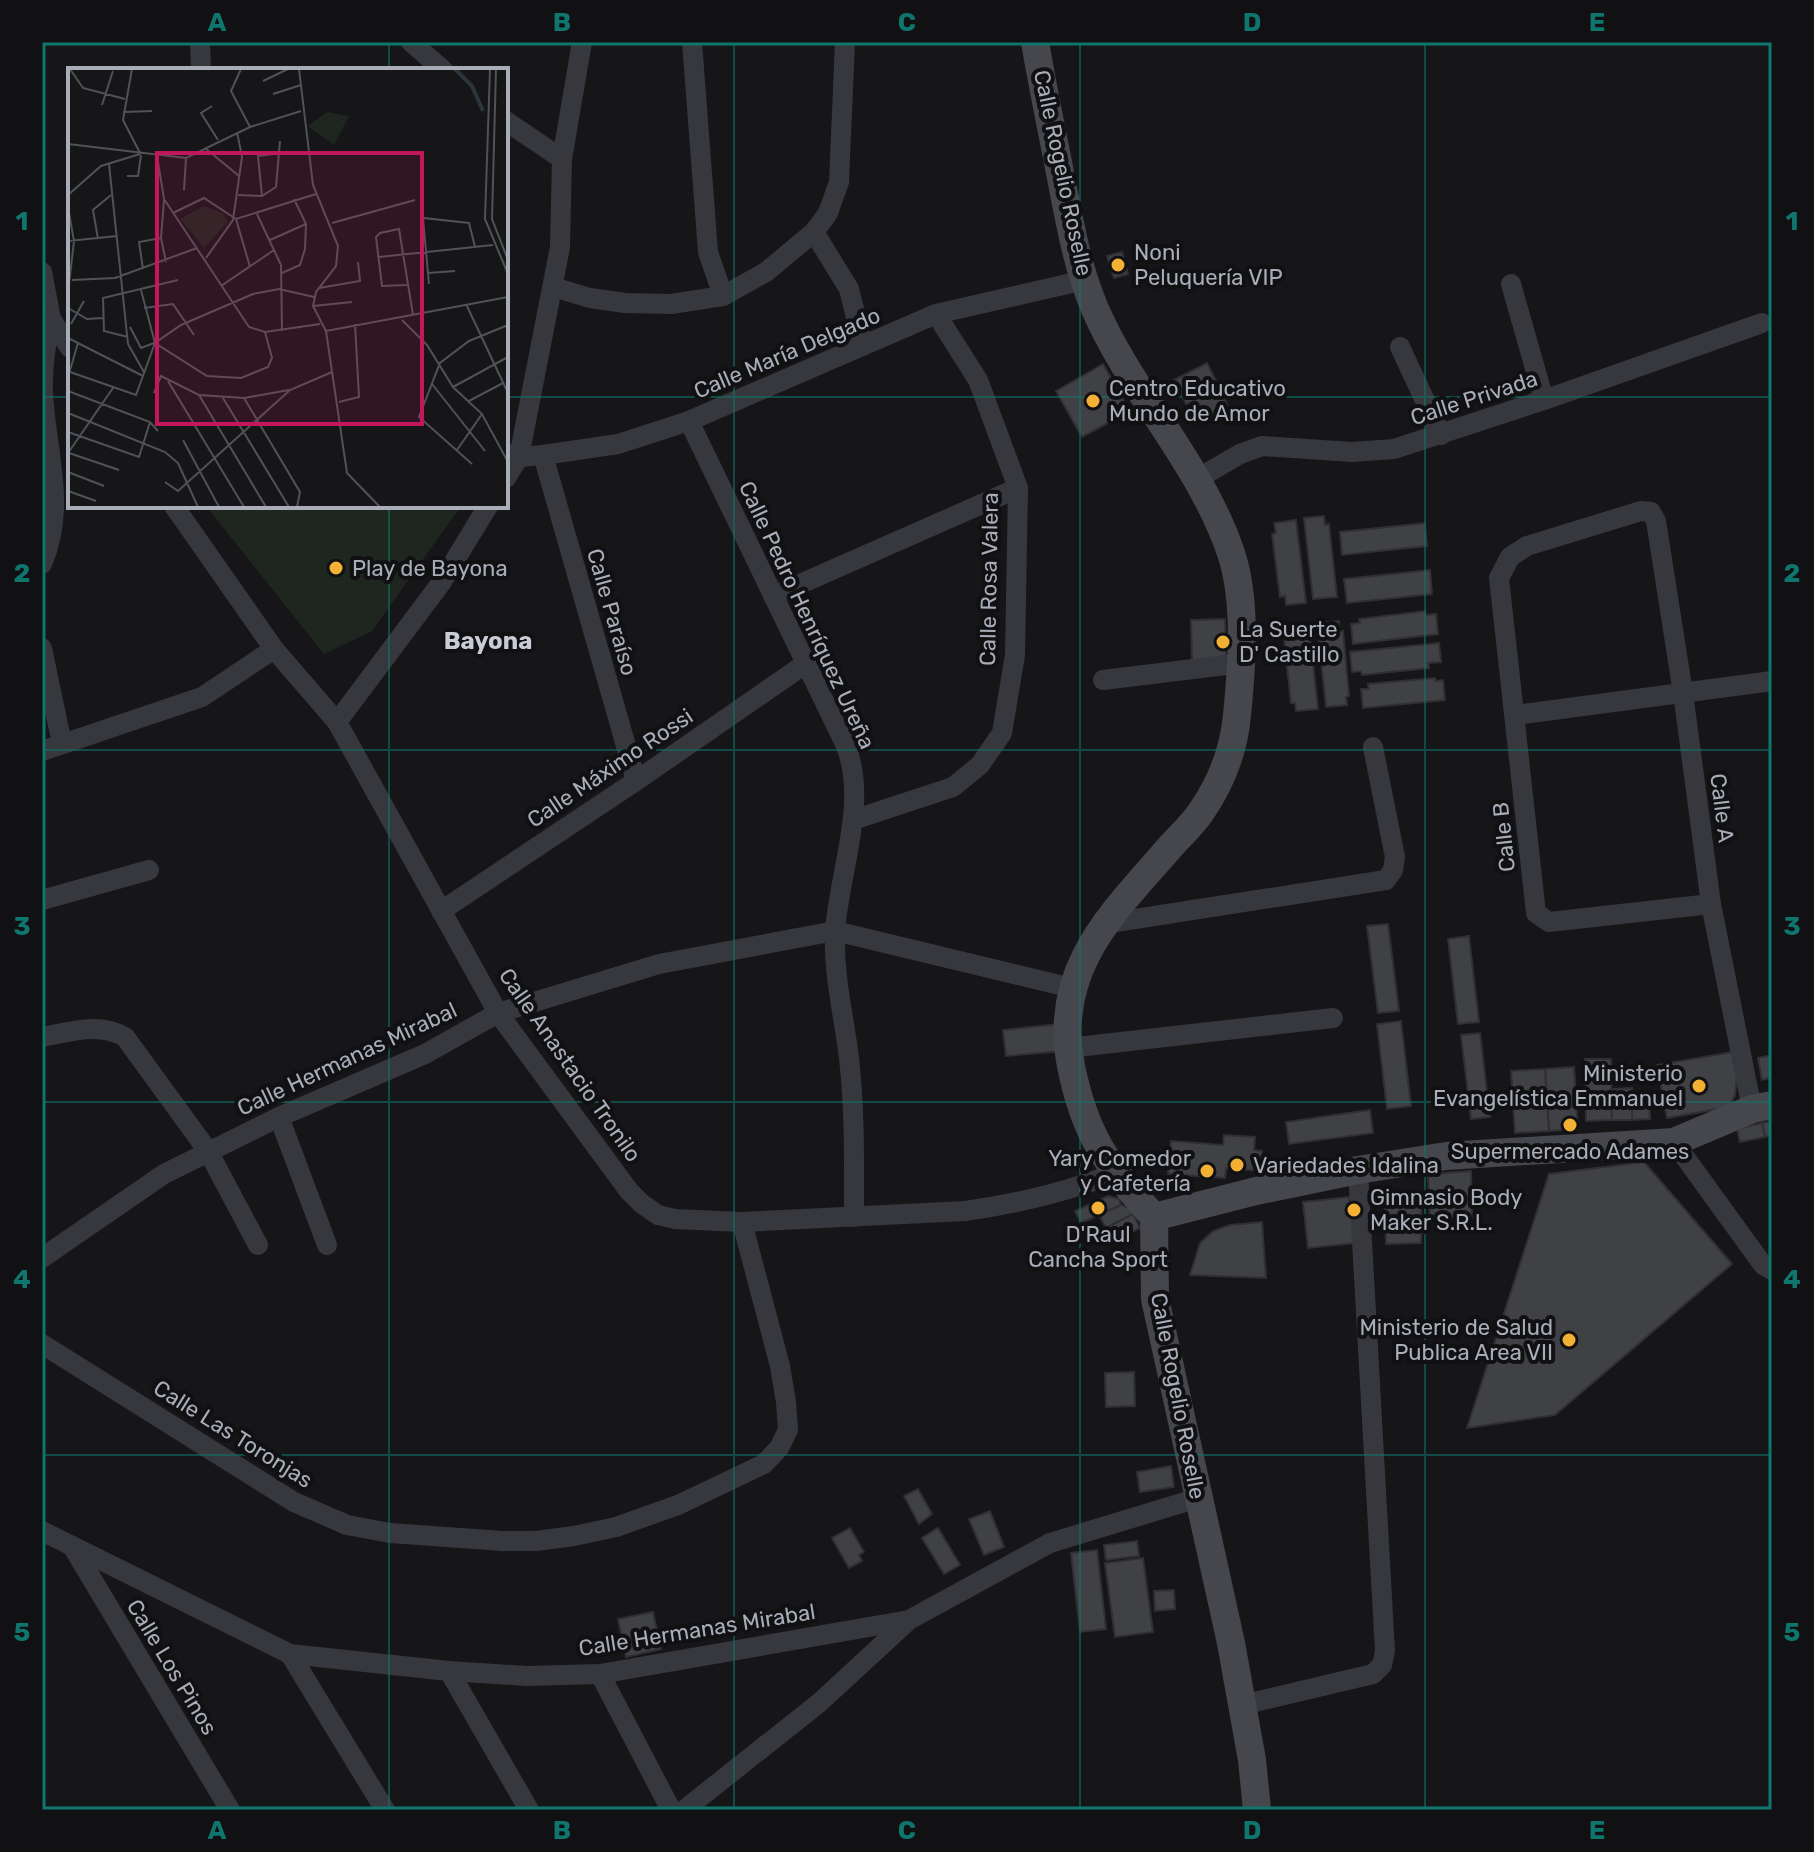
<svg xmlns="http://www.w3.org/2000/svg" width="1814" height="1852" viewBox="0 0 1814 1852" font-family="Rubik,sans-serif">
<rect width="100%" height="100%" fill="#161618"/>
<path fill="#1e261f" d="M206 506H461L372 631 324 654Z"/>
<g fill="#404145" stroke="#303034" stroke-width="2">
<path d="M1122 252 1128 274 1114 278 1107 256Z"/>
<path d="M1207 363 1232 414 1215 422 1209 410 1204 412 1196 409 1195 400 1186 404 1174 380Z"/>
<path d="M1103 364 1130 411 1082 437 1056 391Z"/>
<path d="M1324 516 1325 525 1329 524 1337 597 1313 599 1304 518Z"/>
<path d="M1296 520 1306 603 1286 605 1285 596 1280 597 1272 534 1276 533 1274 523Z"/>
<path d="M1425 523 1427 546 1342 555 1340 532Z"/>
<path d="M1430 570 1432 594 1347 603 1344 579Z"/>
<path d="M1425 611 1426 615 1436 614 1438 634 1353 644 1351 624 1360 623 1359 619Z"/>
<path d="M1225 619 1226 660 1192 661 1191 620Z"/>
<path d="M1339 621V631H1343L1349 696 1346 697 1347 705 1326 707 1317 623Z"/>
<path d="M1309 626 1318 709 1296 711 1295 703H1291L1284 638 1288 637 1287 628Z"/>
<path d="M1439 643 1441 662 1428 663 1429 668 1362 675 1361 671 1352 672 1350 652Z"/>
<path d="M1435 678V681L1443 680 1445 700 1363 708 1361 689H1369L1368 684Z"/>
<path d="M1388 924 1399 1011 1378 1013 1367 926Z"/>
<path d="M1469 936 1479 1022 1458 1024 1448 939Z"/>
<path d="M1401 1021 1411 1106 1387 1109 1377 1024Z"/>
<path d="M1059 1024 1062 1051 1006 1056 1003 1030Z"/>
<path d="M1480 1033 1490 1117 1471 1119 1461 1035Z"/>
<path d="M1733 1052 1737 1077 1735 1095 1729 1107 1667 1118 1657 1065Z"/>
<path d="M1772 1055V1082L1770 1083 1769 1078 1762 1080 1758 1058Z"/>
<path d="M1585 1059H1611L1612 1120 1586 1121Z"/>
<path d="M1574 1067 1578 1129 1549 1131 1545 1069Z"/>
<path d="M1545 1069 1549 1131 1515 1133 1511 1071Z"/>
<path d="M1632 1088V1120H1612L1611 1089Z"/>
<path d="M1632 1092H1649L1650 1119 1632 1120Z"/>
<path d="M1370 1110 1373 1133 1289 1144 1286 1122Z"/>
<path d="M1772 1121V1135L1765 1137 1762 1123Z"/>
<path d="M1762 1123 1765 1137 1740 1142 1737 1129Z"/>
<path d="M1224 1135 1255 1137 1254 1150 1262 1151 1261 1171 1226 1168 1225 1178 1168 1174 1171 1141 1223 1145Z"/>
<path d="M1644 1162 1732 1264 1555 1415 1467 1428 1549 1174Z"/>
<path d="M1471 1171 1472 1217 1430 1220 1428 1174Z"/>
<path d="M1421 1192V1243L1386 1244 1385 1193Z"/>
<path d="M1108 1196 1119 1199 1121 1205 1081 1223 1075 1211Z"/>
<path d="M1349 1197 1355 1243 1308 1248 1303 1202Z"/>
<path d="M1121 1205 1129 1208 1133 1214 1106 1228 1099 1215Z"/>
<path d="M1133 1214 1140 1228 1113 1242 1106 1228Z"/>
<path d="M1262 1222 1266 1278 1190 1275 1200 1243 1213 1231 1230 1225Z"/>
<path d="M1134 1372 1135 1406 1106 1407 1105 1373Z"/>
<path d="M1171 1466 1174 1487 1140 1492 1137 1472Z"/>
<path d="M918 1489 932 1514 919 1524 904 1496Z"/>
<path d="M990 1511 1004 1547 984 1555 969 1519Z"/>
<path d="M850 1528 864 1552 859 1555 862 1561 849 1568 832 1538Z"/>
<path d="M938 1528 960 1565 944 1574 922 1538Z"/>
<path d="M1137 1541 1139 1556 1106 1560 1104 1545Z"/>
<path d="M1097 1550 1106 1629 1080 1632 1071 1553Z"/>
<path d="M1143 1558 1153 1632 1115 1637 1105 1563Z"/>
<path d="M1174 1590 1175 1609 1155 1611 1154 1591Z"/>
<path d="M653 1612 661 1649 626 1657 618 1619Z"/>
</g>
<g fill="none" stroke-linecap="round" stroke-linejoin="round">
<g stroke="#37383d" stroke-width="20">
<path d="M200 42 201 70"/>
<path d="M411 42 443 70"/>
<path d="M692 42 708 252 723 296"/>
<path d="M506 121 562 159"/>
<path d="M814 232 849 289 863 346"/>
<path d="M42 272 51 319 70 348"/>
<path d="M1511 284 1544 400"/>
<path d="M553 287 590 298 625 303 671 304 723 296 766 272 814 232 828 213 839 182 845 42"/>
<path d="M1400 347 1441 435"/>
<path d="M689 421 845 744C869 800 839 873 835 931 833 974 844 1016 849 1058 855 1111 854 1164 854 1217"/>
<path d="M506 453 519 457 543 455 618 444 689 421 936 314 1085 280"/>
<path d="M543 455 636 781"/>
<path d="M506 478 519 457 560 247 562 159 582 42"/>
<path d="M1197 479 1240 454 1262 446 1352 452 1394 449 1544 400 1762 323"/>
<path d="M174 506 274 649 337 722 498 1013 629 1191 642 1204 658 1215 675 1219 742 1222 965 1211C1016 1204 1067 1192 1115 1173"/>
<path d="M42 564C67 506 46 453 43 393 42 367 46 344 51 319"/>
<path d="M773 596 1018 488"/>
<path d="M42 648 62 744"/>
<path d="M1103 680 1242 663"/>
<path d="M1516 715 1772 681"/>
<path d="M337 722 441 583 488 506"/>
<path d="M42 751 202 697 274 649"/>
<path d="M853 820 953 787 980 765 1002 733 1015 655 1018 488 978 380 936 314"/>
<path d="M42 900 149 870"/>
<path d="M1711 904 1549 922 1536 913 1499 578 1510 557 1527 546 1641 511 1651 512 1656 521 1683 693 1711 904 1752 1109"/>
<path d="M441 911 636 781 805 664"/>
<path d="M1103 924 1386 880 1393 870 1395 857 1373 747"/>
<path d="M42 1037C71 1032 98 1022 125 1037L208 1151 258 1245"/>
<path d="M1068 1048 1333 1018"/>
<path d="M279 1117 327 1245"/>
<path d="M1674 1142 1763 1265 1772 1270"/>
<path d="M42 1258 164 1174 279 1117 425 1054 498 1013 659 964 835 931 1072 988"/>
<path d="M42 1344 294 1502 347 1525 390 1533 503 1541H536L574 1536 616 1527 678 1505 764 1464 779 1448 788 1430 786 1402 780 1366 742 1222"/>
<path d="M42 1531 290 1654 449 1671 527 1676 600 1674 909 1620"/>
<path d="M74 1549 230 1810"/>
<path d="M290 1654 385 1810"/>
<path d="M449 1671 529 1810"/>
<path d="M600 1674 671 1810"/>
<path d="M1242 1705 1373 1674 1382 1665 1385 1651 1358 1170"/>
<path d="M684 1810 819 1703 909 1620 1050 1543 1198 1498"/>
</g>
<g stroke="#45474d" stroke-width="28">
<path d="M1035 42C1043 89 1053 136 1062 183 1070 225 1078 269 1095 309 1132 394 1201 464 1231 553 1247 601 1242 665 1237 715 1234 749 1221 783 1201 812 1193 824 1181 835 1171 846 1113 913 1052 968 1071 1066 1085 1136 1107 1165 1154 1217L1155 1299 1231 1643 1252 1760 1257 1810"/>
<path d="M1154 1217 1256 1191 1358 1170 1446 1156 1674 1142 1752 1109 1772 1105"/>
</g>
</g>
<path fill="none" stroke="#0f766e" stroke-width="2" stroke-opacity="0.55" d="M389 42V70M734 42V1810M1080 42V1810M1425 42V1810M42 397H70M506 397H1772M389 506V1810M42 750H1772M42 1102H1772M42 1455H1772"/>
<g fill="#f2b134" stroke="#111113" stroke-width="3">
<circle cx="1118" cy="265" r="8"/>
<circle cx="1093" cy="401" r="8"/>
<circle cx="336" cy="568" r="8"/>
<circle cx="1223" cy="642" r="8"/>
<circle cx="1699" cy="1086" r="8"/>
<circle cx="1570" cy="1125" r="8"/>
<circle cx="1237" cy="1165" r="8"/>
<circle cx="1207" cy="1171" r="8"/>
<circle cx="1098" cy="1208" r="8"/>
<circle cx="1354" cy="1210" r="8"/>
<circle cx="1569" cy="1340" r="8"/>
</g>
<g text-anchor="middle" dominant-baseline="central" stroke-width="8" stroke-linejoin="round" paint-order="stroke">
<g font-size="22" fill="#a8adb8" stroke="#111113">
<text transform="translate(1063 173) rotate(78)">Calle Rogelio Roselle</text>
<text transform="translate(787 353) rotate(-23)">Calle María Delgado</text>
<text transform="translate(1474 398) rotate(-18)">Calle Privada</text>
<text transform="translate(989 579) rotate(-89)">Calle Rosa Valera</text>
<text transform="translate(612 612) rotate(74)">Calle Paraíso</text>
<text transform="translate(807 615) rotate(65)">Calle Pedro Henríquez Ureña</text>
<text transform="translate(610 768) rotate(-34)">Calle Máximo Rossi</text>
<text transform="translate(1722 808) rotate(83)">Calle A</text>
<text transform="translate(1504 837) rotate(-96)">Calle B</text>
<text transform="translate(347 1059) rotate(-25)">Calle Hermanas Mirabal</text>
<text transform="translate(570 1065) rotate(55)">Calle Anastacio Tronilo</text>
<text transform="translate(1178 1396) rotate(79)">Calle Rogelio Roselle</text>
<text transform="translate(233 1434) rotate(32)">Calle Las Toronjas</text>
<text transform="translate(697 1630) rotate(-9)">Calle Hermanas Mirabal</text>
<text transform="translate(172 1667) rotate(59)">Calle Los Pinos</text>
</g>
<g font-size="22" fill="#a8adb8" stroke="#111113" text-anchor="start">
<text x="1134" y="252">Noni<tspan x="1134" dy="25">Peluquería VIP</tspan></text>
<text x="1109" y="388">Centro Educativo<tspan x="1109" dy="25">Mundo de Amor</tspan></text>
<text x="352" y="568">Play de Bayona</text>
<text x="1239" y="629">La Suerte<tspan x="1239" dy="25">D' Castillo</tspan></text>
<text x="1683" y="1073" text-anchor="end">Ministerio<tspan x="1683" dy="25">Evangelística Emmanuel</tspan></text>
<text x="1570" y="1151" text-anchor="middle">Supermercado Adames</text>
<text x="1191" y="1158" text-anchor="end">Yary Comedor<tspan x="1191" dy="25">y Cafetería</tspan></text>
<text x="1253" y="1165">Variedades Idalina</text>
<text x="1370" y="1197">Gimnasio Body<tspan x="1370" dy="25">Maker S.R.L.</tspan></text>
<text x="1098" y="1234" text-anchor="middle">D'Raul<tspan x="1098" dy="25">Cancha Sport</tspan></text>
<text x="1553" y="1327" text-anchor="end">Ministerio de Salud<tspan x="1553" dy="25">Publica Area VII</tspan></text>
</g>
<g font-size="24" font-weight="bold" fill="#c9ccd4" stroke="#111113">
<text x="488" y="641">Bayona</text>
</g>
</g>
<g transform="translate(68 68)">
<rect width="440" height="440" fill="#161618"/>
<path d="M259 44 281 48 266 77 240 58ZM136 138 155 145 160 154 136 180 112 151Z" fill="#1e261f"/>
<path fill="none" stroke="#2c353c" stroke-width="4" d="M387 1 404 18 415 43"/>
<path fill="none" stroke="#505258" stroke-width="2" d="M2 1 15 20 57 31M64 1 55 52 72 85M173 1 163 23 182 59M231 1 245 117 270 178 268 198 248 224 245 238 258 263 279 405 312 439M422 1 417 151 440 206M428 1 424 151 440 192M195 13 220 1M205 26 233 17M34 37 45 3M144 38 133 45 150 72M55 44 84 43M0 76 118 90 182 59 233 43M137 80 171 108M89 88 96 131 181 259 197 264 252 256M41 96 60 276 76 304M59 108H70L73 87M116 122 118 90M0 127 33 98 72 86M170 127 194 128 208 119 212 73M194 128 190 88 213 85M96 132 93 170 98 194M0 139 6 173 0 225M105 145 136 130 168 151 248 126M189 146 213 197 214 263M168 151 182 199M264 155 347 132M30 171 25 142 43 127M202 172 238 156M0 173 49 168M311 189 425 177M138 190 165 152 174 89 169 64M75 201 71 174 93 170M214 205 232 197 237 181 238 156 226 131M360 205 387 203M47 210 129 180M4 212 47 210M361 216 355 150 401 155 407 179M339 217 314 218 308 169 312 165 331 161 345 247M153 218 206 182M251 220 292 213 290 194M73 222 87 275 139 308 173 310 200 299 204 290 197 264M398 236 440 325M245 238 284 234M0 240 19 251 35 250M76 240 105 236 126 267M334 252 359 277 385 319 414 346 440 394M3 256 16 233M62 259 73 280 86 275M258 263 440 229M60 269 36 263 35 230 110 212M0 270 75 308M2 304 68 327 87 275 113 257 185 226 211 221 246 229M0 309 10 275M100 313 176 439M364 316 417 383M385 319 440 289M0 323 82 354 90 363M86 325 93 308 131 327 176 330 221 322M131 327 198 439M155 330 221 439M176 330 232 424 229 439M401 333 435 315M271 334 291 329 287 256M0 345 97 384 110 395 130 439M0 364 71 389 82 354M115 372 151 439M389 382 414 346M0 385 45 320M1 385 51 402M404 396 351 349 372 295 401 273 440 257M0 404 36 418M97 414 110 423 222 322 264 304M0 423 28 433"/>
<path fill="#c2185b" fill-opacity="0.15" stroke="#c2185b" stroke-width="4" d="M89 85H354V356H89Z"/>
<rect width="440" height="440" fill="none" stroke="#a8adb8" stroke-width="4"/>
</g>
<rect width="1814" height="1852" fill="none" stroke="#111113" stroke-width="88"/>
<rect x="44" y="44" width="1726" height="1764" fill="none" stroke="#0f766e" stroke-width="3"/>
<g font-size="26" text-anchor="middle" font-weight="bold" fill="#0f766e">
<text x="217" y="31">A</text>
<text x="562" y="31">B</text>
<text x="907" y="31">C</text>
<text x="1252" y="31">D</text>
<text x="1597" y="31">E</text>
<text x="22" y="230">1</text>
<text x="1792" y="230">1</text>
<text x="22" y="582">2</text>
<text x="1792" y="582">2</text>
<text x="22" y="935">3</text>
<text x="1792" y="935">3</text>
<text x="22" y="1288">4</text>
<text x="1792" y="1288">4</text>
<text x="22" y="1641">5</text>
<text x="1792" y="1641">5</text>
<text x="217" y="1839">A</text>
<text x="562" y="1839">B</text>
<text x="907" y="1839">C</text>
<text x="1252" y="1839">D</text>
<text x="1597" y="1839">E</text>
</g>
</svg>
